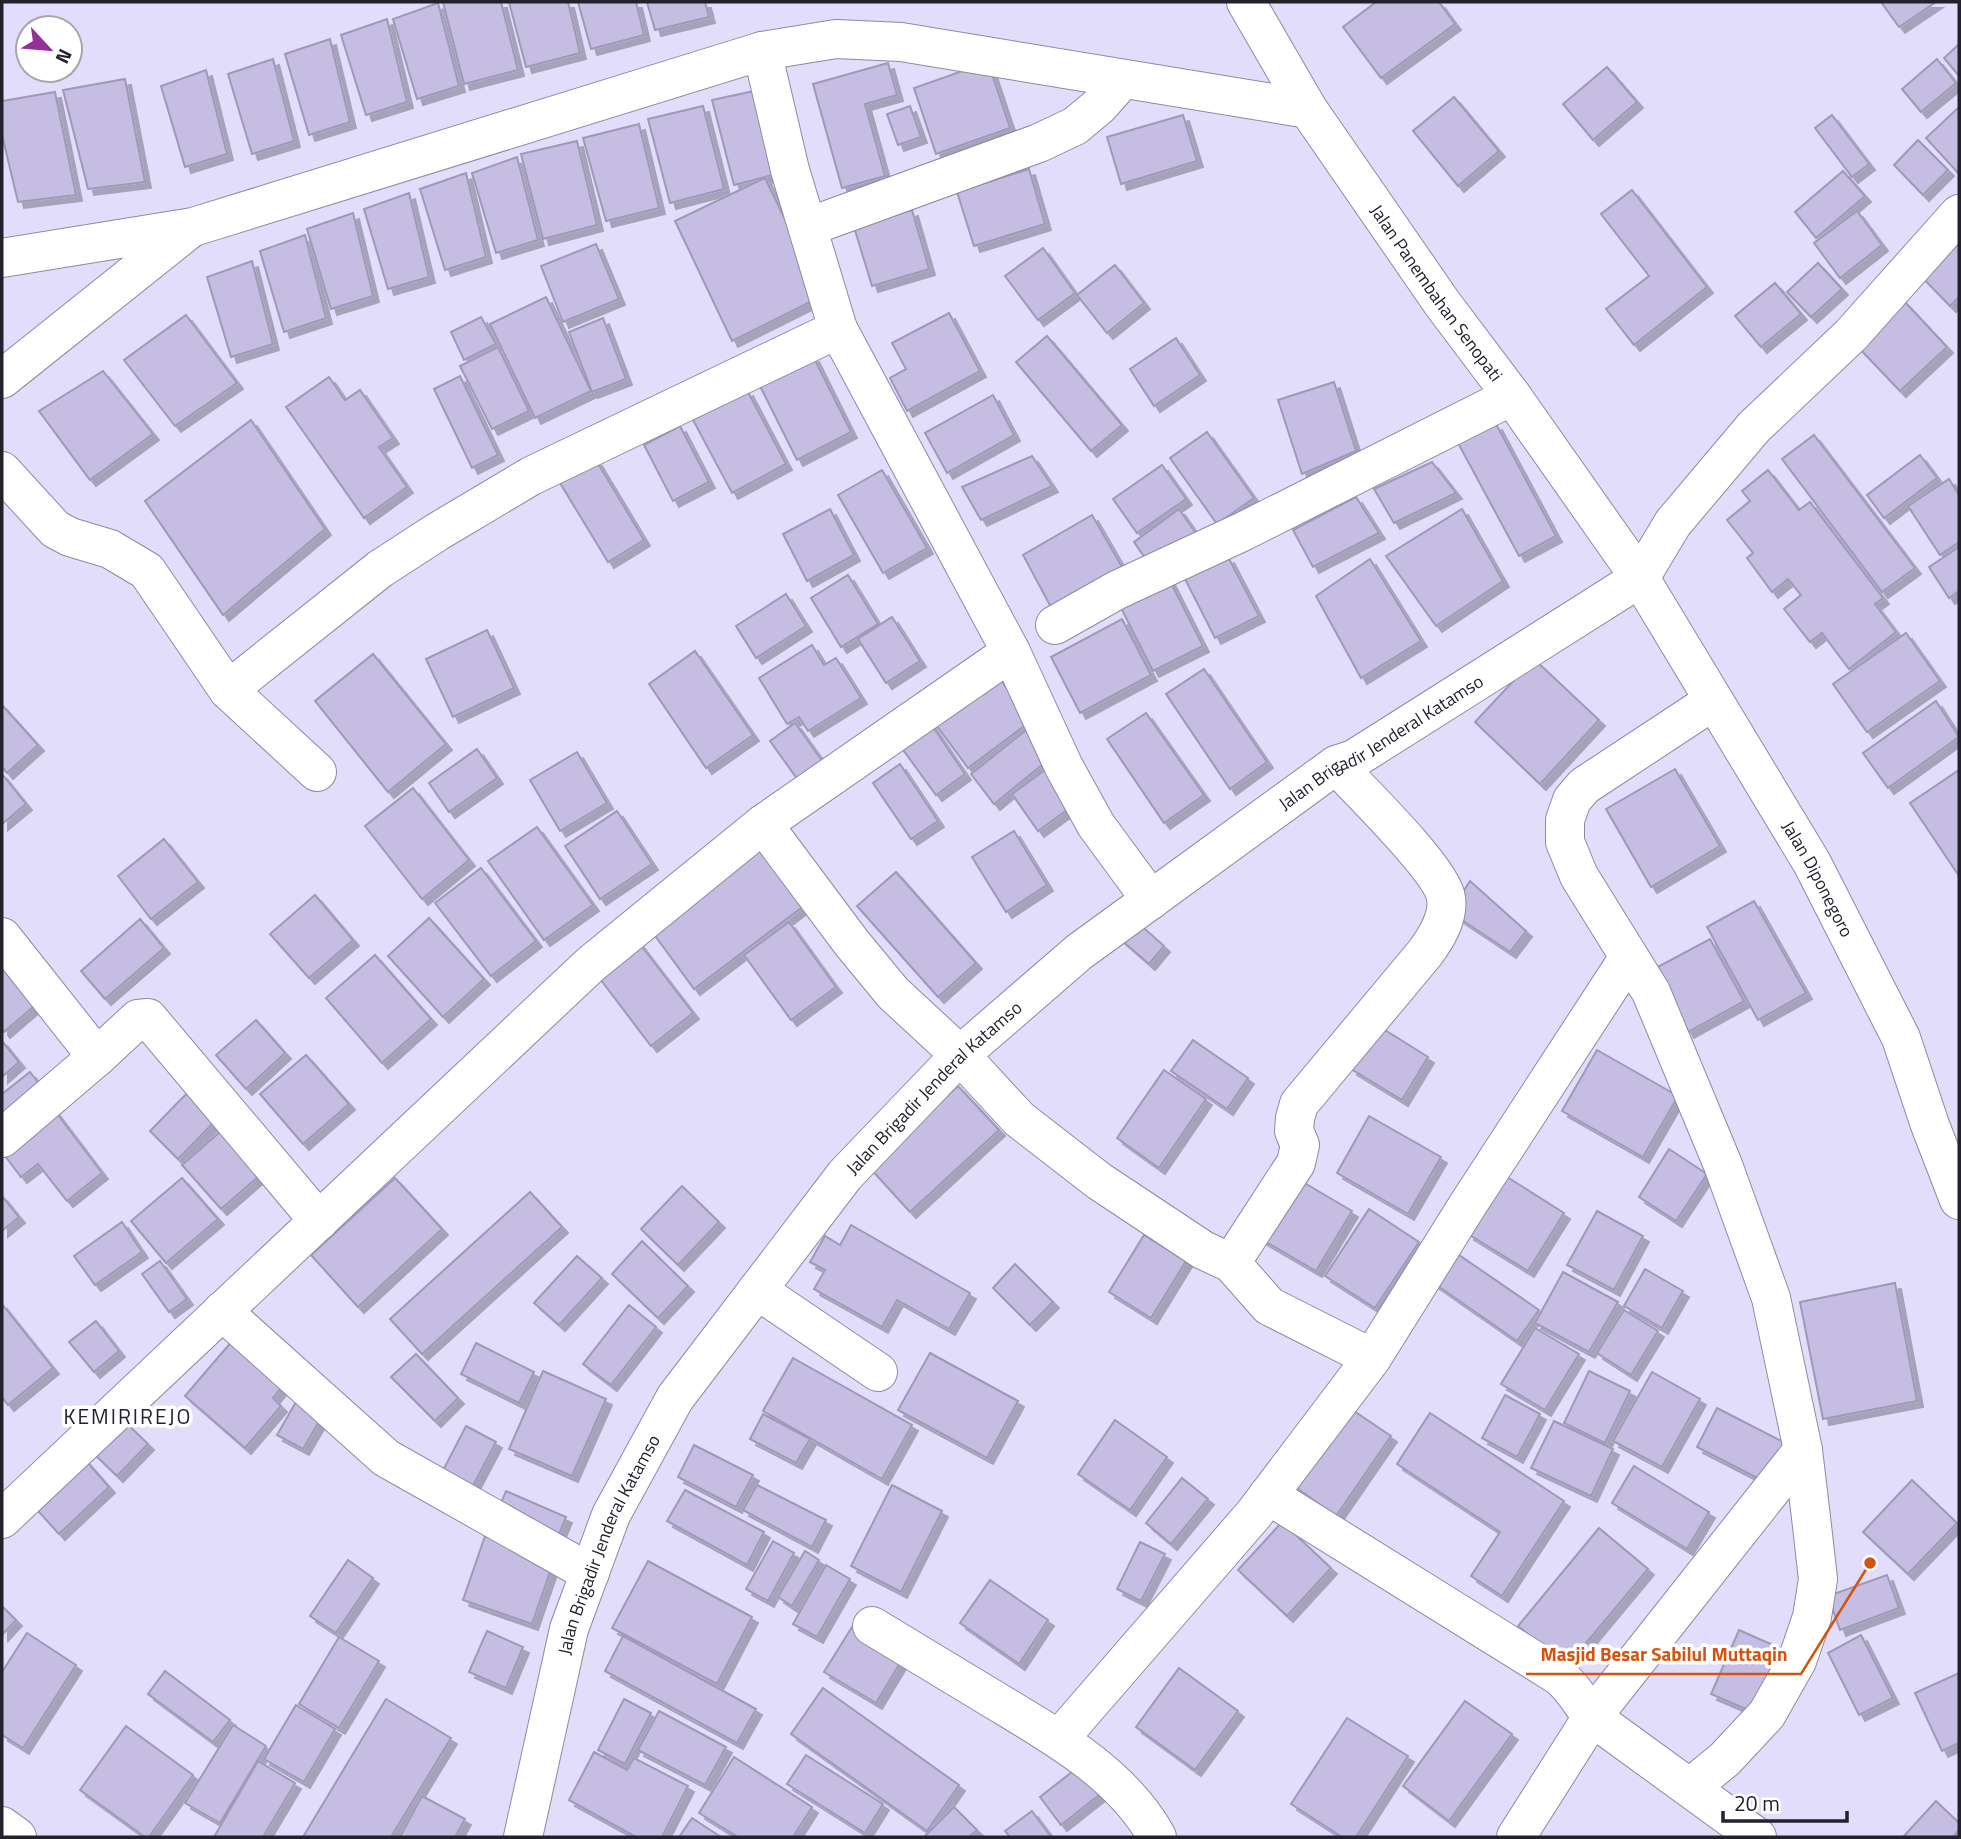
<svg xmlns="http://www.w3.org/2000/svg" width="1961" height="1839" viewBox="0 0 1961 1839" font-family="'Titillium Web',sans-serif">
<defs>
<filter id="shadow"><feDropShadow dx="6" dy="6" stdDeviation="0" flood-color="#0004"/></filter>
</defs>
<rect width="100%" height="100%" fill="#e3ddfc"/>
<g fill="#c5bde2" stroke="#9f99b7" stroke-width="2" filter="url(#shadow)">
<path d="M443 2H501L518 70 464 84Z"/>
<path d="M509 2H568L580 53 526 67Z"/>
<path d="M578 2H636L644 35 591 49Z"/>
<path d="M647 2H705L709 17 655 30Z"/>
<path d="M1376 2H1439L1455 24 1381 78 1343 27Z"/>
<path d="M1881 2H1936L1899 27Z"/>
<path d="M438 3 459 86 417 99 393 19Z"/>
<path d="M387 19 407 102 366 115 341 35Z"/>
<path d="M330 39 350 122 309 135 285 54Z"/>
<path d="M1959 44V76L1944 58Z"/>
<path d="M273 59 294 141 252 154 228 74Z"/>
<path d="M1937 59 1956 83 1921 112 1902 89Z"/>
<path d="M988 62 1010 128 936 154 914 88Z"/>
<path d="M888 63 897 95 865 104 885 176 842 188 813 84Z"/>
<path d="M1607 67 1637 102 1593 140 1563 104Z"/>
<path d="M206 70 227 154 185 167 161 86Z"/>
<path d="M125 79 145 182 88 189 63 90Z"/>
<path d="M768 88 788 171 734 185 712 100Z"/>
<path d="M55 92 76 195 18 202 2 135V101Z"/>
<path d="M1454 97 1499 151 1458 186 1413 131Z"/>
<path d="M703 106 724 189 670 203 648 119Z"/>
<path d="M910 106 921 137 898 145 887 114Z"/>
<path d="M1959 107V174L1926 138Z"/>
<path d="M1183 115 1197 161 1121 184 1107 137Z"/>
<path d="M1832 115 1869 164 1852 177 1815 128Z"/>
<path d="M639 124 659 208 606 221 583 138Z"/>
<path d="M1918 140 1948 170 1923 195 1894 165Z"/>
<path d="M577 141 597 225 543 239 521 154Z"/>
<path d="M517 157 538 240 496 253 472 173Z"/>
<path d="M1029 169 1045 224 974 246 957 192Z"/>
<path d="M1843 171 1865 196 1816 238 1795 212Z"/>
<path d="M466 173 486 257 445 270 420 189Z"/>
<path d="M765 178 822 296 732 341 675 221Z"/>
<path d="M1632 190 1707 287 1634 345 1606 309 1649 276 1601 214Z"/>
<path d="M409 193 429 277 388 289 364 209Z"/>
<path d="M912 210 929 269 872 286 854 227Z"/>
<path d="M1857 211 1882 245 1840 278 1814 243Z"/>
<path d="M353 213 373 296 331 309 307 229Z"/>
<path d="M305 235 326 318 284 332 260 251Z"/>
<path d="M1952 236 1959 244V297L1950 306 1916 271Z"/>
<path d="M596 244 619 299 563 322 541 266Z"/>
<path d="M1043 248 1075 293 1038 320 1005 276Z"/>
<path d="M252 261 273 344 231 357 207 277Z"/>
<path d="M1818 263 1842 289 1811 317 1787 292Z"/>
<path d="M1115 265 1144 303 1107 333 1077 295Z"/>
<path d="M1775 283 1801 314 1761 347 1735 316Z"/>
<path d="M546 297 591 391 535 418 490 324Z"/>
<path d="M1904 301 1947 347 1900 391 1857 346Z"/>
<path d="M949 313 980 371 907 411 890 378 906 369 892 343Z"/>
<path d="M186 315 237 383 175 426 124 360Z"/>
<path d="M481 317 496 344 464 360 451 332Z"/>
<path d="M603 318 626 379 592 392 569 332Z"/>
<path d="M1047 336 1122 425 1091 451 1016 362Z"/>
<path d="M1176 338 1200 375 1154 406 1130 369Z"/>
<path d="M498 347 529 411 492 429 460 366Z"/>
<path d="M813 356 851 432 797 460 759 384Z"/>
<path d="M103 371 153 434 90 480 39 411Z"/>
<path d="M460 376 498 455 472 468 434 389Z"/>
<path d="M329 377 345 400 360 390 393 438 379 447 407 487 364 518 286 407Z"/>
<path d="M1334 382 1356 451 1302 474 1278 400Z"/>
<path d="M747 390 786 464 732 493 693 420Z"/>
<path d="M993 395 1014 435 947 473 925 433Z"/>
<path d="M251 420 325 529 223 615 145 501Z"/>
<path d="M1496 424 1556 536 1519 556 1458 443Z"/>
<path d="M680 426 709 482 673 501 644 445Z"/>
<path d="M1207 432 1254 498 1217 524 1170 458Z"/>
<path d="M1814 435 1915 568 1882 592 1782 459Z"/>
<path d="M1920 455 1937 478 1884 518 1867 495Z"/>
<path d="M1032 456 1052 486 981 520 962 487Z"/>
<path d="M596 460 644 540 608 562 560 483Z"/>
<path d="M1432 462 1456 493 1394 523 1374 489Z"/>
<path d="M1162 465 1186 499 1137 533 1113 499Z"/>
<path d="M882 470 927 548 883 573 838 495Z"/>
<path d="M1768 470 1799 510 1810 502 1883 598 1875 604 1896 632 1849 669 1822 633 1810 642 1784 609 1801 595 1788 579 1772 592 1747 558 1753 553 1727 520 1750 501 1742 491Z"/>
<path d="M1949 479 1959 495V542L1940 555 1908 506Z"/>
<path d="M1356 497 1379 533 1313 567 1293 530Z"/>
<path d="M830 509 854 555 807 581 783 534Z"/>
<path d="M1179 509 1197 535 1152 568 1134 542Z"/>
<path d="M1462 509 1503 581 1436 626 1386 556Z"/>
<path d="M1092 515 1122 567 1052 609 1023 555Z"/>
<path d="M1959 547V591L1949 598 1929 567Z"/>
<path d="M1228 557 1259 616 1215 638 1185 579Z"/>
<path d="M1370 559 1421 641 1361 678 1316 596Z"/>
<path d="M848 575 878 624 841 647 811 598Z"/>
<path d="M1169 579 1203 646 1153 671 1119 604Z"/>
<path d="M786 594 806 626 756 658 736 626Z"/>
<path d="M892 617 920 661 886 683 858 639Z"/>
<path d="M1122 619 1151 675 1080 713 1051 657Z"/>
<path d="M487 630 514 688 453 717 426 659Z"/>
<path d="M1906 633 1940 681 1867 732 1833 684Z"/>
<path d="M812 645 824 665 836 658 861 698 808 731 799 717 787 724 759 678Z"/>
<path d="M695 651 753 735 706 768 649 684Z"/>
<path d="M373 654 446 744 388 792 315 701Z"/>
<path d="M1534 659 1599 720 1540 784 1475 722Z"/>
<path d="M992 668 1031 721 968 768 928 714Z"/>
<path d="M1204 669 1267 762 1230 789 1166 694Z"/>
<path d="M1936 701 1959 737 1888 788 1863 753Z"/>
<path d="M2 705 38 745 7 773 2 767Z"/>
<path d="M1146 713 1204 795 1164 823 1107 739Z"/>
<path d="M929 721 965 774 936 795 898 743Z"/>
<path d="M795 723 823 762 798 780 770 741Z"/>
<path d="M1030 727 1053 756 994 804 971 774Z"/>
<path d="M477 749 497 778 449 812 429 783Z"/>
<path d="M577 752 607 803 560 831 530 780Z"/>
<path d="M900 764 938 821 911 839 873 783Z"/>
<path d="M1049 767 1075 804 1038 831 1012 794Z"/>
<path d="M1675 769 1720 846 1651 887 1606 809Z"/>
<path d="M1959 770V876L1910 803Z"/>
<path d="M2 774 26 804 2 824Z"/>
<path d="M413 788 469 860 422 899 365 826Z"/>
<path d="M617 811 652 864 600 899 565 846Z"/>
<path d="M537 827 593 905 544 940 488 861Z"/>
<path d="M1014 831 1047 885 1006 912 972 857Z"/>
<path d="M755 838 805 905 694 989 645 922Z"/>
<path d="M164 839 198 882 151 919 118 876Z"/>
<path d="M481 868 536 941 491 976 435 903Z"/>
<path d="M896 872 976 963 938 997 857 906Z"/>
<path d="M1470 881 1526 931 1510 952 1450 912Z"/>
<path d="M315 895 353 940 309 978 270 934Z"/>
<path d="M1754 901 1806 993 1758 1020 1707 927Z"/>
<path d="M429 918 484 979 443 1017 388 956Z"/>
<path d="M140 919 164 948 105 999 81 971Z"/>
<path d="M1135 920 1164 946 1149 964 1119 938Z"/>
<path d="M789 922 836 987 791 1020 744 955Z"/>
<path d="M633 935 693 1013 651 1046 591 967Z"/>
<path d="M1710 939 1744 1001 1688 1032 1654 969Z"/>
<path d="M375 955 431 1019 382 1063 326 998Z"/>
<path d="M2 957 39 1002 4 1032 2 1029Z"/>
<path d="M256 1020 285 1053 246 1089 216 1055Z"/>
<path d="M1377 1025 1428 1057 1402 1100 1351 1069Z"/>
<path d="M1193 1040 1248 1078 1227 1109 1171 1071Z"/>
<path d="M2 1041 19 1062 2 1077Z"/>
<path d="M1597 1050 1678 1096 1643 1157 1562 1111Z"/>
<path d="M306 1055 349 1104 303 1144 260 1094Z"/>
<path d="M1164 1070 1206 1099 1159 1168 1117 1138Z"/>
<path d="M30 1072 44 1090 2 1124V1094Z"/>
<path d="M195 1085 223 1113 178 1159 150 1131Z"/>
<path d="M958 1086 999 1130 910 1212 869 1167Z"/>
<path d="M52 1107 102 1173 67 1201 38 1164 21 1177 2 1152Z"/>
<path d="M1369 1116 1441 1157 1408 1214 1337 1173Z"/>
<path d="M229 1124 267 1169 221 1209 182 1165Z"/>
<path d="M1669 1149 1707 1174 1676 1221 1639 1197Z"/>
<path d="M1504 1175 1564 1213 1528 1271 1468 1234Z"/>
<path d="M182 1178 218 1219 166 1263 131 1221Z"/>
<path d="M395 1178 442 1229 358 1307 311 1255Z"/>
<path d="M1296 1178 1352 1211 1316 1271 1261 1239Z"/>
<path d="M682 1186 719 1222 678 1265 641 1229Z"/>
<path d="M530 1192 562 1227 422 1354 390 1319Z"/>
<path d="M2 1196 19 1217 2 1231Z"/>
<path d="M1369 1209 1419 1242 1375 1308 1325 1276Z"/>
<path d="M1597 1211 1643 1236 1614 1290 1567 1265Z"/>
<path d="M122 1222 142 1252 95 1285 74 1256Z"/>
<path d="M851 1225 970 1293 949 1329 897 1300 882 1327 814 1289 825 1270 810 1262 825 1236 840 1245Z"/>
<path d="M1144 1235 1186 1261 1151 1318 1109 1292Z"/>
<path d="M642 1241 688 1286 658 1318 612 1274Z"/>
<path d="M1446 1246 1539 1310 1517 1341 1425 1277Z"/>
<path d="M577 1256 602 1278 559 1325 534 1303Z"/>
<path d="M160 1261 187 1299 169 1312 142 1274Z"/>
<path d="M1015 1264 1053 1302 1030 1325 993 1288Z"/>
<path d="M1645 1269 1683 1291 1662 1328 1624 1306Z"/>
<path d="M1563 1272 1618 1302 1589 1352 1535 1323Z"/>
<path d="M1895 1283 1917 1401 1823 1419 1800 1302Z"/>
<path d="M2 1304 53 1368 8 1405 2 1397Z"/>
<path d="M629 1305 656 1327 611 1385 583 1364Z"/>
<path d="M1624 1310 1658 1331 1631 1375 1597 1353Z"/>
<path d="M96 1321 119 1351 94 1372 69 1342Z"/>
<path d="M1535 1328 1579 1354 1545 1410 1501 1384Z"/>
<path d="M239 1333 290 1377 273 1398 281 1406 245 1448 185 1396Z"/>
<path d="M476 1343 534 1372 519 1403 461 1374Z"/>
<path d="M930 1353 1018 1401 987 1458 898 1410Z"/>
<path d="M416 1354 458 1398 435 1421 391 1377Z"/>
<path d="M793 1358 912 1425 882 1479 763 1411Z"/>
<path d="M543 1371 606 1399 572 1476 509 1449Z"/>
<path d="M1589 1371 1630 1391 1605 1443 1564 1423Z"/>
<path d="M1652 1372 1700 1399 1662 1467 1613 1441Z"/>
<path d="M301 1393 327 1408 303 1449 277 1435Z"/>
<path d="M1505 1395 1540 1414 1517 1457 1482 1438Z"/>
<path d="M1348 1407 1391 1436 1336 1516 1294 1486Z"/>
<path d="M1717 1408 1795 1448 1773 1486 1697 1447Z"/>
<path d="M1430 1413 1564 1501 1502 1596 1471 1576 1500 1532 1397 1464Z"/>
<path d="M763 1414 810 1439 796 1463 750 1439Z"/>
<path d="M119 1416 148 1444 117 1476 88 1448Z"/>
<path d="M1115 1420 1167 1457 1130 1510 1078 1474Z"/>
<path d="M1554 1421 1613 1449 1591 1496 1531 1468Z"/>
<path d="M466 1426 496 1442 467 1497 437 1482Z"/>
<path d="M694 1445 753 1475 736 1507 678 1477Z"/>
<path d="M81 1455 109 1487 59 1534 30 1502Z"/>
<path d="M1634 1466 1709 1512 1687 1549 1612 1503Z"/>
<path d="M1182 1478 1208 1499 1171 1544 1146 1523Z"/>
<path d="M1912 1480 1957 1523 1908 1574 1863 1532Z"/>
<path d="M757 1485 826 1520 812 1547 743 1510Z"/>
<path d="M892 1485 942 1511 901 1592 851 1566Z"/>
<path d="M685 1490 764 1532 747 1565 667 1521Z"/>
<path d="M506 1491 566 1517 556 1541 496 1516Z"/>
<path d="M1282 1522 1331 1568 1287 1616 1238 1570Z"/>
<path d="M1599 1528 1648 1569 1567 1666 1518 1626Z"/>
<path d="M485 1536 554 1560 532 1624 463 1600Z"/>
<path d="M773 1541 794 1553 768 1601 746 1589Z"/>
<path d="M1140 1542 1165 1554 1141 1601 1117 1589Z"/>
<path d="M805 1551 819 1560 792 1606 778 1597Z"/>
<path d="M348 1560 373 1578 336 1633 310 1616Z"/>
<path d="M648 1561 752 1617 717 1684 612 1628Z"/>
<path d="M826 1565 850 1579 817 1637 793 1624Z"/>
<path d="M1887 1575 1899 1608 1840 1630 1828 1596Z"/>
<path d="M990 1580 1048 1620 1019 1664 960 1623Z"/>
<path d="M2 1606 16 1620 2 1635Z"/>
<path d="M852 1627 903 1658 876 1703 824 1672Z"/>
<path d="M1739 1630 1782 1649 1755 1713 1711 1694Z"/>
<path d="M487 1631 523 1647 506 1688 469 1672Z"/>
<path d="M27 1633 76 1665 23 1748 2 1735V1672Z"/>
<path d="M1861 1635 1893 1698 1859 1715 1828 1653Z"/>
<path d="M623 1636 756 1709 737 1743 605 1671Z"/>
<path d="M339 1637 379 1661 339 1728 299 1704Z"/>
<path d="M1179 1668 1238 1711 1195 1770 1136 1727Z"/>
<path d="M165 1671 230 1720 213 1742 148 1694Z"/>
<path d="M1959 1673V1743L1942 1751 1915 1693Z"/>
<path d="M823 1688 959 1785 927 1831 791 1734Z"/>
<path d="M386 1699 451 1738 391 1837H303Z"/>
<path d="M624 1699 651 1713 625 1764 598 1750Z"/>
<path d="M1465 1701 1512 1734 1449 1821 1403 1786Z"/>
<path d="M296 1705 335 1729 304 1782 264 1759Z"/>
<path d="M659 1711 726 1747 705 1785 638 1750Z"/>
<path d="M1347 1718 1408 1756 1356 1837H1342L1291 1804Z"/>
<path d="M233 1725 266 1746 220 1823 185 1803Z"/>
<path d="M126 1726 193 1775 149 1837H145L80 1790Z"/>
<path d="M594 1752 627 1770 634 1758 688 1786 662 1837H636L569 1800Z"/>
<path d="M806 1755 883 1804 865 1833 787 1784Z"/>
<path d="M734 1757 812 1807 793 1837H738L699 1813Z"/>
<path d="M258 1761 295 1783 263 1837H214Z"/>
<path d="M1086 1761 1108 1788 1061 1825 1040 1797Z"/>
<path d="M422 1796 465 1819 455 1837H400Z"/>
<path d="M1936 1801 1959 1823V1830L1953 1837H1903Z"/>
<path d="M954 1807 977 1830 969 1837H924Z"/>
<path d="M1032 1811 1051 1837H1010L1005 1831Z"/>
<path d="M692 1818 721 1837H679Z"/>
</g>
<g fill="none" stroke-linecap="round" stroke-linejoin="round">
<defs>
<g id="street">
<path d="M762 51 790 170 838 329 1011 652 1064 767 1096 825 1151 900"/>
<path d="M808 227 1039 143 1075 126 1099 106 1123 79"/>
<path d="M2 258 193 227 762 51 836 39 901 42 1308 109"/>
<path d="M2 379 191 228"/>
<path d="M2 471 55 529 70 537 110 549 147 571 228 690 317 772"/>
<path d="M1055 625 1117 590 1244 531 1512 396"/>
<path d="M228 690 380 569 437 532 531 476 838 329"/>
<path d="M763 824 1011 652"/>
<path d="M2 937 97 1057 2 1138"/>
<path d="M97 1057 138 1019 148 1018 319 1221"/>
<path d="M1231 1263 1296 1163 1300 1145 1294 1131 1295 1118 1299 1104 1425 953C1436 938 1449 918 1446 898 1442 870 1359 790 1336 765"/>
<path d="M757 1290 878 1372"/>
<path d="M222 1311 386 1458 590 1573"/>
<path d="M1268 1495 1559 1676C1573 1687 1581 1703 1592 1717L1757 1837"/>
<path d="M2 1519 591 964 763 824 851 942 893 993 960 1055 1019 1119 1099 1181 1203 1250 1231 1263 1269 1306 1372 1358"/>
<path d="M872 1626C912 1650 951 1674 991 1698 1052 1735 1122 1773 1157 1837"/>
<path d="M1059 1739 1254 1514 1372 1358 1467 1206 1629 957"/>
<path d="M1691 1787 1725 1759 1767 1714 1797 1661 1812 1617 1818 1579 1812 1526 1803 1450 1771 1298 1723 1165 1651 992 1579 876 1565 842V820L1572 800 1584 786 1713 701"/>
<path id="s1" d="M523 1837 569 1629 611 1515 675 1398 845 1175 960 1055 1079 952 1336 765 1354 759 1640 578 1673 523 1754 427 1851 335 1959 214"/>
<path d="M1516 1837 1592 1717 1803 1450"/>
</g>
<g id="secondary">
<path id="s2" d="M1246 2 1308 109 1442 303 1512 396 1640 578 1812 863 1901 1038 1930 1125 1959 1200"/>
<path d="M2 1826 17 1837"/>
</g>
</defs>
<use href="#street" stroke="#8e88a5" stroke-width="40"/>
<use href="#secondary" stroke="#8e88a5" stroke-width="40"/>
<use href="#street" stroke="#fff" stroke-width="38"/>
<use href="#secondary" stroke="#fff" stroke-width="38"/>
</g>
<g text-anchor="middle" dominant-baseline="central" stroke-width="7" stroke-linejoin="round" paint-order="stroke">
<g font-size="18" fill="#23212c" stroke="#fff">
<text stroke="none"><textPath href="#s2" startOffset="348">Jalan Panembahan Senopati</textPath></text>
<text stroke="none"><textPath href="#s1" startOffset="1440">Jalan Brigadir Jenderal Katamso</textPath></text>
<text stroke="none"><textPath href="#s2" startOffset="1048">Jalan Diponegoro</textPath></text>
<text stroke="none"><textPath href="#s1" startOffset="873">Jalan Brigadir Jenderal Katamso</textPath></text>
<text stroke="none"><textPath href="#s1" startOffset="306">Jalan Brigadir Jenderal Katamso</textPath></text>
</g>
<g font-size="21" letter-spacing="2" fill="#23212c" stroke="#fff">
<text x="128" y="1416">KEMIRIREJO</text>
</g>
</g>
<path fill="none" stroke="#d4530f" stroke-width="2.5" d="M1870 1563L1801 1674H1526"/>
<circle fill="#d4530f" stroke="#fff" stroke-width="2.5" cx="1870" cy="1563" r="7"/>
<g font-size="19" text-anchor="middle" font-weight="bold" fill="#d4530f" stroke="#fff" stroke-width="7" stroke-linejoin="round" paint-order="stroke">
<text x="1664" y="1661">Masjid Besar Sabilul Muttaqin</text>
</g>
<rect width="1961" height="1839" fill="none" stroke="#23212c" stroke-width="7"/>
<g transform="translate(49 49) rotate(116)"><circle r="33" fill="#ffffff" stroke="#a7a6ab" stroke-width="2"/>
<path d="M0-5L12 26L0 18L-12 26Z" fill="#933198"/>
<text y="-10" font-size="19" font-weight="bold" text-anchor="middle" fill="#23212c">N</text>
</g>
<path d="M1723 1811v10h124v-10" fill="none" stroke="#23212c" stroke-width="3.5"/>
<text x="1734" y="1811" font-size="21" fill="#23212c" stroke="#ffffff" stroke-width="5" paint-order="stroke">20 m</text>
</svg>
